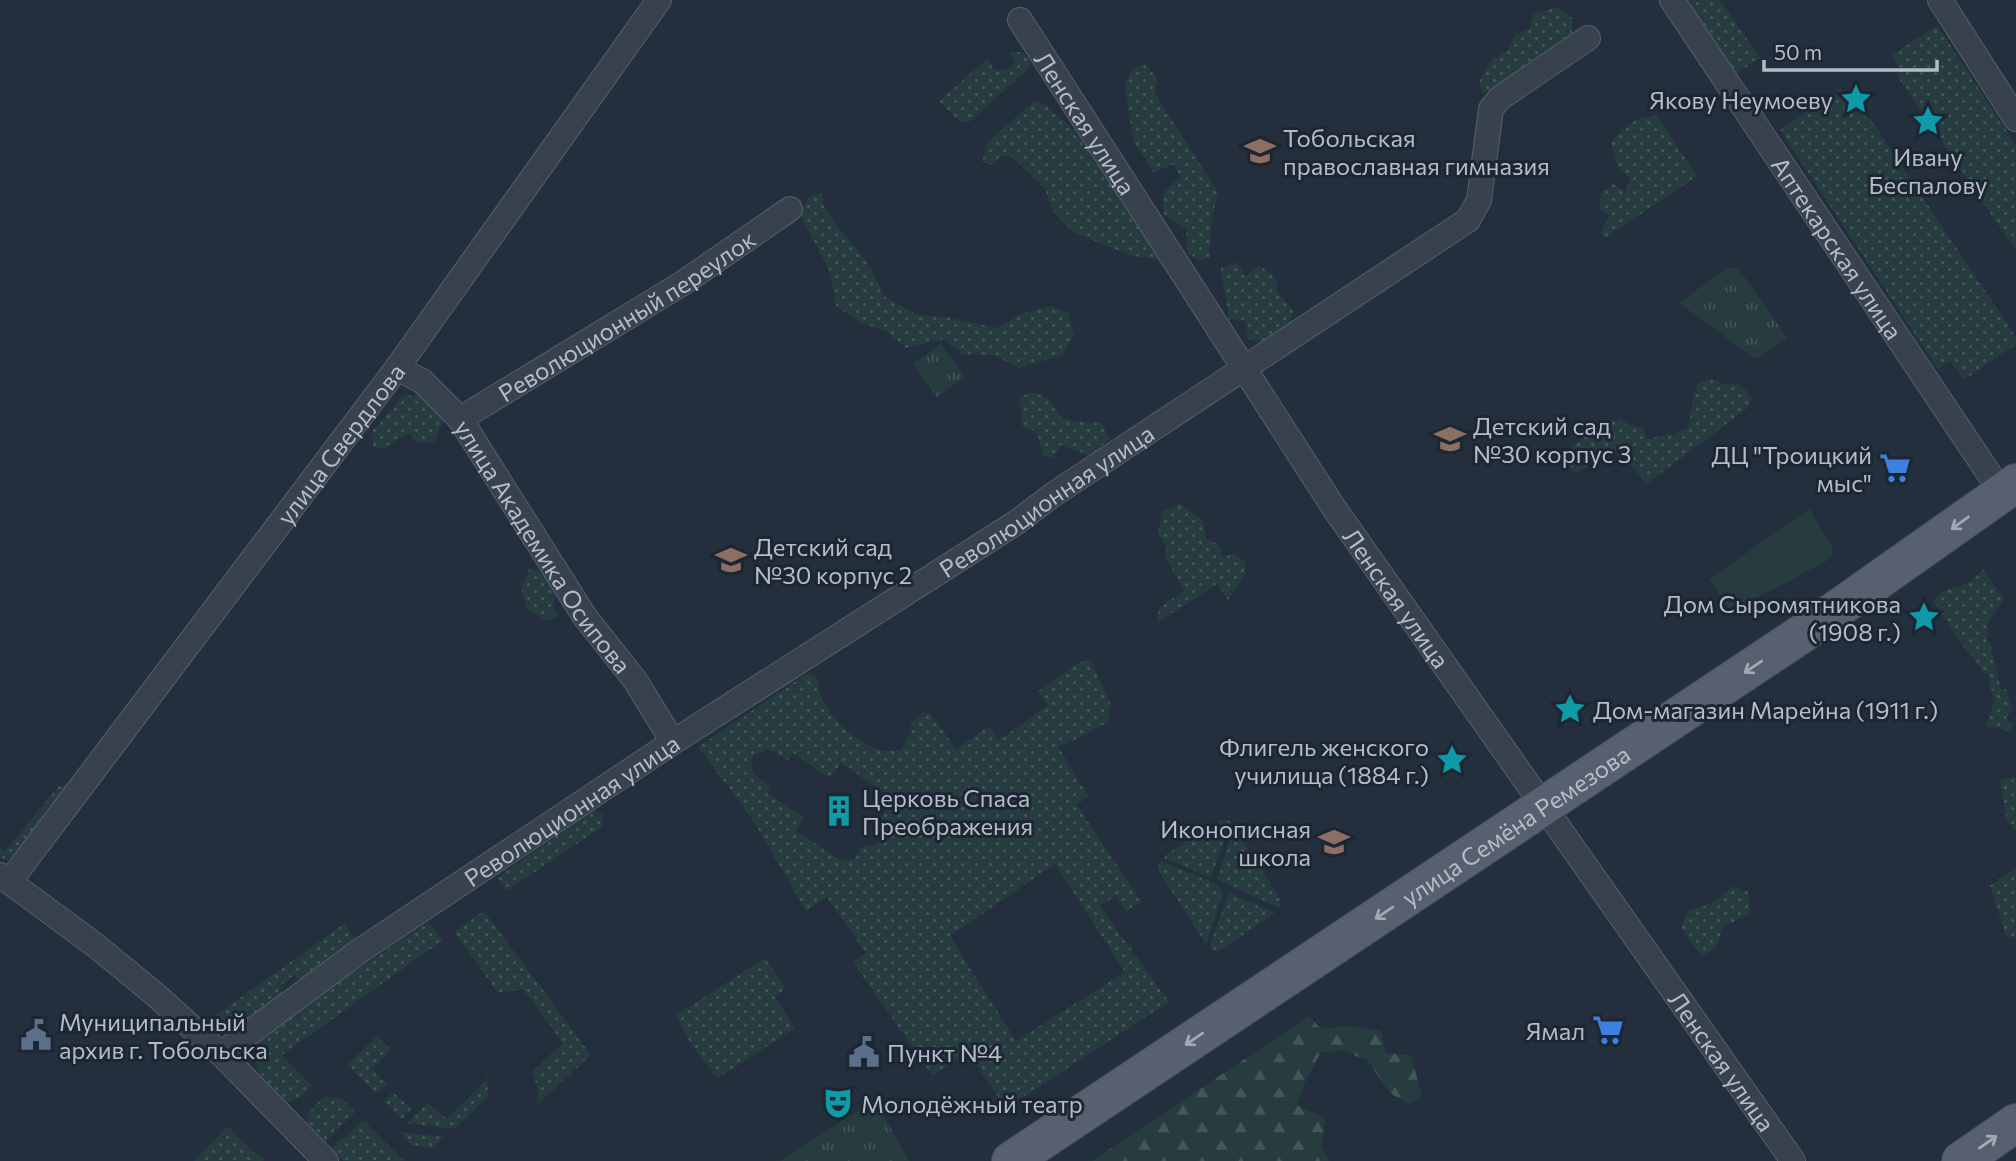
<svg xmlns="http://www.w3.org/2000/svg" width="2016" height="1161" viewBox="0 0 2016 1161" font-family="Commissioner,sans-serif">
<defs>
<pattern id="grass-dots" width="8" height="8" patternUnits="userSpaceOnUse" patternTransform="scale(1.75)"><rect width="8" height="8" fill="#263c3f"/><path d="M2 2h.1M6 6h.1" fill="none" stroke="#435659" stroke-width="1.8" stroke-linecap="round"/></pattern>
<pattern id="forest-firs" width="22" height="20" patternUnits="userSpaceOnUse" patternTransform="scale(1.75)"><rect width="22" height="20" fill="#263c3f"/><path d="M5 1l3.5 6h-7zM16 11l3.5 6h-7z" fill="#435659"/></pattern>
<pattern id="park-tufts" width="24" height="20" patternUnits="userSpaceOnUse" patternTransform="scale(1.75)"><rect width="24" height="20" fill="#263c3f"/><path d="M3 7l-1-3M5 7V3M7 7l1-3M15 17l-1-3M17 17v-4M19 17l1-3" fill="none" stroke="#435659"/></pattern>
</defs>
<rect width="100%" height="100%" fill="#242f3e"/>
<g fill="url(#grass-dots)" fill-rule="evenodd">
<path d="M1686 0H1720L1760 58 1736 74Z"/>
<path d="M1558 7 1572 18V40L1508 85 1483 93 1479 84C1485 67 1491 58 1507 51L1515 35 1529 29 1534 14Z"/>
<path d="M1937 25 2016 145V251L1896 74 1901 69 1892 55Z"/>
<path d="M1009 52H1023L1030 61 1031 67 969 122 959 121 939 101 987 59 994 69 1004 71 1015 63Z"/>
<path d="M1145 64 1157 78 1155 94 1218 192 1211 222 1210 257 1199 260 1188 253 1186 229 1163 213V194L1180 176 1173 164 1153 173 1146 159 1133 142 1125 83 1133 69Z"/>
<path d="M1841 89 1850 101 1857 99 2016 337V344L1964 380 1950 361 1938 369 1780 130Z"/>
<path d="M1035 101 1048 107 1069 125 1133 210 1162 261 1129 255 1073 232 1053 212 1045 189 1011 156H1000L994 165 982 162 987 142Z"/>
<path d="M1657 116 1697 176 1605 238 1600 233 1610 216 1600 210 1601 193 1613 184 1625 191 1631 180 1618 168 1611 142C1628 124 1631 119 1657 116Z"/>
<path d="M822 193 824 207 837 226 867 262 886 298 916 314 951 318 997 328 1024 313 1050 306 1068 313 1074 336 1062 355 1019 368 993 355 962 354 945 339 906 348 884 330 862 324 836 306 830 272 801 217 808 197Z"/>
<path d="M1237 262 1246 276 1259 265 1275 277 1278 293 1293 310 1289 331 1266 343 1248 339 1245 321 1229 319 1221 268Z"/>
<path d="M1711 379 1725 384H1741L1752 399 1746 409 1647 484 1618 449 1575 473 1561 454 1605 424 1621 418 1628 425 1644 427 1647 439 1673 434 1689 427 1693 397 1698 383Z"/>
<path d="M1029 392C1046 394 1053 402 1060 417L1080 422 1102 423 1109 439 1091 456 1061 445 1053 458 1043 456 1037 432 1022 426 1020 398Z"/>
<path d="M419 395 443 420 434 443 417 442 408 433 383 449 373 447 372 431 403 396Z"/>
<path d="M1180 504 1202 519 1206 539 1219 545 1223 557 1235 553 1246 563 1244 577 1228 600 1217 584 1157 623 1159 608 1184 591 1166 558V545L1158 535 1162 511Z"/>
<path d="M530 568 546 576 555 593 553 605 557 617 545 620 526 608 521 588Z"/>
<path d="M1983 569 2004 599 1988 622 1987 641 1990 643 2001 690 2006 689 2012 710 2006 718 2012 724 2011 732 1986 726 1994 702 1988 673 1986 675 1970 653H1968L1933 601 1942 591 1969 583Z"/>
<path d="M1090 659 1110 702 1108 722 1069 743 1058 746 1088 796 1076 804 1142 902 1127 911 1115 896 1100 906 1169 1002 1006 1108 968 1053 932 1075 853 962 866 953 827 897 806 911 751 817 698 747 805 675 811 673 818 680C817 708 853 741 879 750 885 753 894 750 901 750L911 733V723L923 712 931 714 956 749 989 726 999 740 1048 706 1038 691 1076 664ZM767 749 788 760 793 753 830 778 841 763 888 795 890 804 881 818 884 829 875 845 861 847 854 859 842 861 796 831 804 818 767 793 771 786C758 778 745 771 754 755ZM1055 864 1125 972 1016 1041 950 936Z"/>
<path d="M2016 777V831L2007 822 2000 781 2005 778Z"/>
<path d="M74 783 15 855 7 860 0 857V848L5 851 58 787Z"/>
<path d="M592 810 603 814 602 827 506 891 497 878Z"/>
<path d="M1222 819 1230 821 1211 878 1164 858 1167 854Z"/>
<path d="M1234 826 1281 901 1280 908 1217 880Z"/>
<path d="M1161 861 1217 884 1223 893 1206 944 1157 869Z"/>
<path d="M2016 867V939L2006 936 1990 886Z"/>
<path d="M1733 886 1748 892 1751 913 1723 927 1716 948 1701 956 1681 927 1688 911 1712 903Z"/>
<path d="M1229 893 1275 913 1219 951 1211 950 1210 945Z"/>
<path d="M484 911 591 1055 537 1105 538 1088 532 1072 563 1043 523 989 498 993 454 932Z"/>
<path d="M429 922 443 940 282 1055 312 1086 297 1099 286 1103C263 1080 241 1061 267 1030Z"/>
<path d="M345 923 357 943 299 980 294 975 279 987 282 993 240 1026 230 1031 215 1029 212 1018Z"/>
<path d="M765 958 786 989 774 996 795 1028 718 1078C700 1059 687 1040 676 1015Z"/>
<path d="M377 1036 391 1050 372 1069 387 1084 377 1094 347 1065Z"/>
<path d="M487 1075 488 1096 454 1129 407 1123 428 1103 447 1119 485 1081Z"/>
<path d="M393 1092 411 1109 402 1119 383 1102Z"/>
<path d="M324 1097 341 1098 355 1112 325 1142 306 1123 309 1112Z"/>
<path d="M363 1120 404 1161H344L332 1148Z"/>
<path d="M227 1126 264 1161H194Z"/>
<path d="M400 1132 444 1137 432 1148 411 1145Z"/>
</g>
<path fill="url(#forest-firs)" d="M1309 1016 1321 1029 1345 1026 1381 1031 1386 1053 1411 1055 1422 1096 1409 1104 1390 1093 1367 1060 1343 1051 1321 1052 1305 1082 1297 1105 1325 1118 1322 1146 1329 1161H1092Z"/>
<g fill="url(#park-tufts)">
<path d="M1727 268 1739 269 1788 339 1755 359 1679 303Z"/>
<path d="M941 344 965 377 937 397 913 364Z"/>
<path d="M874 1099 909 1161H780L874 1100Z"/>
</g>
<path fill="#263c3f" d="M1809 509 1832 546 1833 557C1800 577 1765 592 1731 611L1709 579Z"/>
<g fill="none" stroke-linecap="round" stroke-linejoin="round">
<defs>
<g id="minor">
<path id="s1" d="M1672 0 2002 493"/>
<path d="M1940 0 2016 119"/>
<path id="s2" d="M1020 20 1334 508 1793 1161"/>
<path id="s3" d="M397 368 422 381 460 419 585 617 635 680 673 742"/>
<path id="s4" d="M460 419 683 283 790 209"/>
<path d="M0 875 95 945 157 996 221 1054 326 1161"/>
<path id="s5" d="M10 881 397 368 659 0"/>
<path id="s6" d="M221 1054 361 950 673 742 1017 522 1054 494 1468 220 1479 200 1491 109 1500 98 1588 38"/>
</g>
<g id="primary">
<path id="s7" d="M1011 1161 1809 629 2016 483"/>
<path d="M1961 1161 2016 1123"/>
</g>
</defs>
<use href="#minor" stroke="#565f6c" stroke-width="26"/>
<use href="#primary" stroke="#414a57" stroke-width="40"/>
<use href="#minor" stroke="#38414e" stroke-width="24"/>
<use href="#primary" stroke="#56606e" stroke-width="38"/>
</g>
<defs><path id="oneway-shaft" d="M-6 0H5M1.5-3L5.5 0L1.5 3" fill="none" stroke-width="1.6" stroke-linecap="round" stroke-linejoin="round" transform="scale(1.75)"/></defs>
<g stroke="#a1aab7">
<use href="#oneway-shaft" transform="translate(1960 523) rotate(144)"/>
<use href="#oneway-shaft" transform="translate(1753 667) rotate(146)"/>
<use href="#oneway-shaft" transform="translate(1384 913) rotate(146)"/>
<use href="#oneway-shaft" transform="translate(1194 1039) rotate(146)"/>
<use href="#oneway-shaft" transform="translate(1988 1142) rotate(-35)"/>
</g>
<defs>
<symbol id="sight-bare" viewBox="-9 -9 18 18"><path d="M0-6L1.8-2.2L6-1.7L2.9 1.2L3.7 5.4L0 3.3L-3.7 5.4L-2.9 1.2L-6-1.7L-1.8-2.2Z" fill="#0f9aa8" stroke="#1d2633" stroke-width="2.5" paint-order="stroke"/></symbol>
<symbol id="school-bare" viewBox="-9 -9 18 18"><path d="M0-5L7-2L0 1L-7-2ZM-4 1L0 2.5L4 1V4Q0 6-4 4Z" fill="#8d6e63" stroke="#1d2633" stroke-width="2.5" paint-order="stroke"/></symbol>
<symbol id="supermarket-bare" viewBox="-9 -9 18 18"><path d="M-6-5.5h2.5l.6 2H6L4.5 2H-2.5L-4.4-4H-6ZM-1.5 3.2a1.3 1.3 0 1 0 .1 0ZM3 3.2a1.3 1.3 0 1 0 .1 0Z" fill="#3f7fe0" stroke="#1d2633" stroke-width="2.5" paint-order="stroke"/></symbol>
<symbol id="building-bare" viewBox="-9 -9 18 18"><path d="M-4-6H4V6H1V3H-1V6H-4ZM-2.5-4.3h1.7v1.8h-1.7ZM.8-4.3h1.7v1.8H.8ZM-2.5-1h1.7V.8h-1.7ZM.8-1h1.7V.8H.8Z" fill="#0f9aa8" stroke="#1d2633" stroke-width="2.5" paint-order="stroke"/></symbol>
<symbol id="civic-bare" viewBox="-9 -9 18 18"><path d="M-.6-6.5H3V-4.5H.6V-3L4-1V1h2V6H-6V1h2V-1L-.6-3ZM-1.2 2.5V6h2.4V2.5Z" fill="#5c6f8a" stroke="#1d2633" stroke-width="2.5" paint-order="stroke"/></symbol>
<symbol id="theatre-bare" viewBox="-9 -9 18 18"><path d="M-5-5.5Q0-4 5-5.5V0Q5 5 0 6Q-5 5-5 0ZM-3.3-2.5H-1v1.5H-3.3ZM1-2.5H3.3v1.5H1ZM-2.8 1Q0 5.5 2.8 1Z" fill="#0f9aa8" stroke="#1d2633" stroke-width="2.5" paint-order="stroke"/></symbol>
</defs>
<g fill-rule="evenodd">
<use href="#sight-bare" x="1834" y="77" width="44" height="44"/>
<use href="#sight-bare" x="1906" y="99" width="44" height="44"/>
<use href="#school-bare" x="1238" y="129" width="44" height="44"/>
<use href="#school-bare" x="1428" y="417" width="44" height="44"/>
<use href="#supermarket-bare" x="1873" y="446" width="44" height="44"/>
<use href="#school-bare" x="709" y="538" width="44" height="44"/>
<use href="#sight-bare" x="1902" y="595" width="44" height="44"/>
<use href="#sight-bare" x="1548" y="687" width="44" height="44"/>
<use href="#sight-bare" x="1430" y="738" width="44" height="44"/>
<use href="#building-bare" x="817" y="789" width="44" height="44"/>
<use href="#school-bare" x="1312" y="820" width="44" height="44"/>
<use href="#supermarket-bare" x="1586" y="1008" width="44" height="44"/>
<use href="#civic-bare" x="14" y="1013" width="44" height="44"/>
<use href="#civic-bare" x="842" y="1030" width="44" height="44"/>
<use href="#theatre-bare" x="816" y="1081" width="44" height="44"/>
</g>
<g text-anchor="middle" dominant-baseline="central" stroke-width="6" stroke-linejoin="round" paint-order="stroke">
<g font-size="24" fill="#b4bcc9" stroke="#1d2633" text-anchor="start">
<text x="1833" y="99" text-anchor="end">Якову Неумоеву</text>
<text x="1283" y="137">Тобольская<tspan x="1283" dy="28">православная гимназия</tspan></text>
<text x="1928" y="156" text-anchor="middle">Ивану<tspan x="1928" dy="28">Беспалову</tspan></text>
<text x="1473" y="425">Детский сад<tspan x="1473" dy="28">№30 корпус 3</tspan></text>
<text x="1872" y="454" text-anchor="end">ДЦ "Троицкий<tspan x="1872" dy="28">мыс"</tspan></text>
<text x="754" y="546">Детский сад<tspan x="754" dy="28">№30 корпус 2</tspan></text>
<text x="1901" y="603" text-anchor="end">Дом Сыромятникова<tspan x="1901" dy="28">(1908 г.)</tspan></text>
<text x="1593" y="709">Дом-магазин Марейна (1911 г.)</text>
<text x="1429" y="746" text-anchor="end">Флигель женского<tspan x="1429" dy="28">училища (1884 г.)</tspan></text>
<text x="862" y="797">Церковь Спаса<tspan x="862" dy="28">Преображения</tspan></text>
<text x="1311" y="828" text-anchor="end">Иконописная<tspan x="1311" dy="28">школа</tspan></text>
<text x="59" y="1021">Муниципальный<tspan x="59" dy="28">архив г. Тобольска</tspan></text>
<text x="1585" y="1030" text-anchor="end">Ямал</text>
<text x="887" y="1052">Пункт №4</text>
<text x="861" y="1103">Молодёжный театр</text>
</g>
<g font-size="24" fill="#b4bcc9" stroke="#1d2633">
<text stroke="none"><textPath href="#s2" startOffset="122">Ленская улица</textPath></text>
<text stroke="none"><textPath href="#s1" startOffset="298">Аптекарская улица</textPath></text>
<text stroke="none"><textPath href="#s4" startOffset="196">Революционный переулок</textPath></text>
<text stroke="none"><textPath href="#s5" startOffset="548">улица Свердлова</textPath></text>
<text stroke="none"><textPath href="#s6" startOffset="994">Революционная улица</textPath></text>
<text stroke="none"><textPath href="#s3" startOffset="234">улица Академика Осипова</textPath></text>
<text stroke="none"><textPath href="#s2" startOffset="690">Ленская улица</textPath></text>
<text stroke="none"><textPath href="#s6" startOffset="427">Революционная улица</textPath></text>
<text stroke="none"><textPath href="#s7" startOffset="606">улица Семёна Ремезова</textPath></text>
<text stroke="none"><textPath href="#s2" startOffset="1256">Ленская улица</textPath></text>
</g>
</g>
<path d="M1764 60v10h173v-10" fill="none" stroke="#b4bcc9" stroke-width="3.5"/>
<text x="1774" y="60" font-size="21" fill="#b4bcc9" stroke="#1d2633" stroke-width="5" paint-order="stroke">50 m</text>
</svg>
